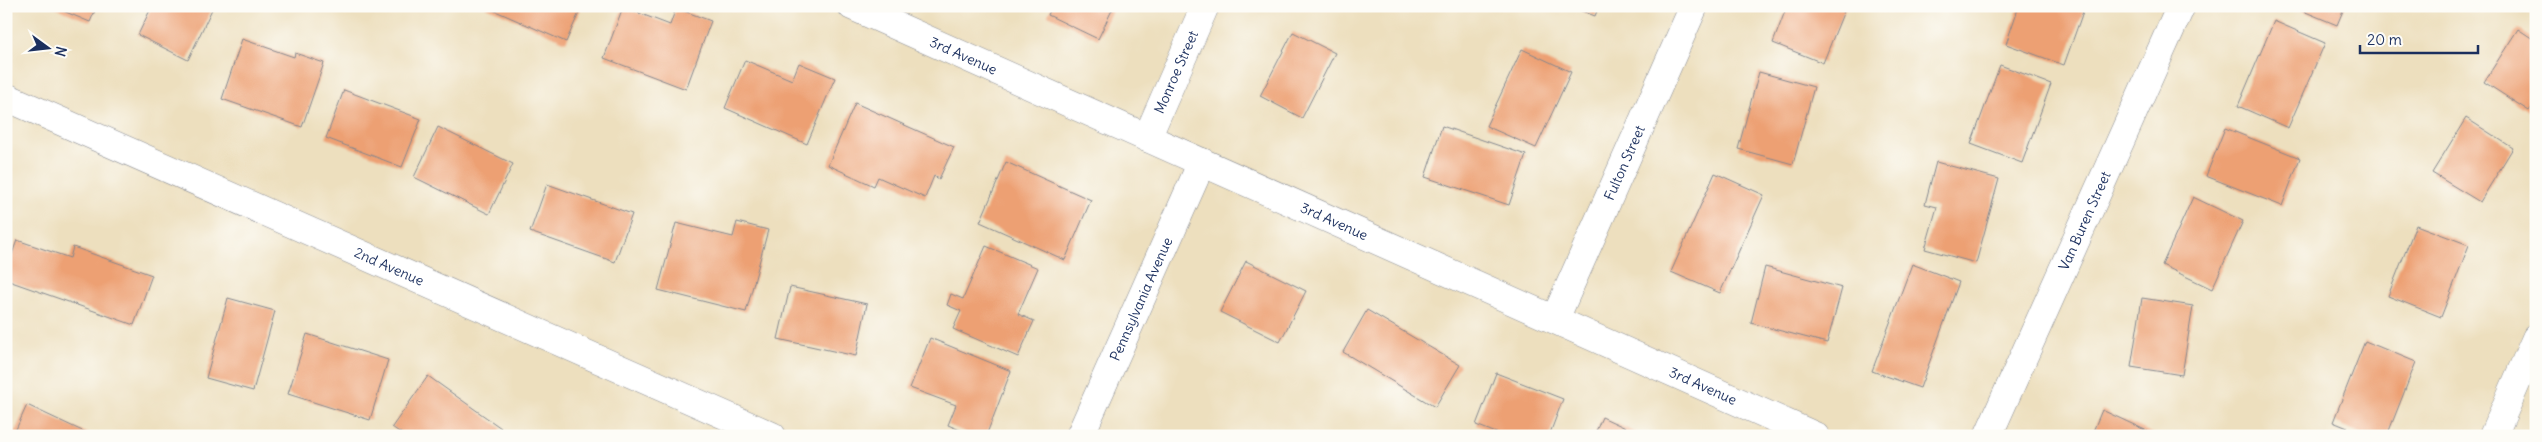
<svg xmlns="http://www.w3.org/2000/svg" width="2542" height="442" viewBox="0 0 2542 442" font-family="Delius,sans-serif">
<rect width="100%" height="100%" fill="#fdfcf7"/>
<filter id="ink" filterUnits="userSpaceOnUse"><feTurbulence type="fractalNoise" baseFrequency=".02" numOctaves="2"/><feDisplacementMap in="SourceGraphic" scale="10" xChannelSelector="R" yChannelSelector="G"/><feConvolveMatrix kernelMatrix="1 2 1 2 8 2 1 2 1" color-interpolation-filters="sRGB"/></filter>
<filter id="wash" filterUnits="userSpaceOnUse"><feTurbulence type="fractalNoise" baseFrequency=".0096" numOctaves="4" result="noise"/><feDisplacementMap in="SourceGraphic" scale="20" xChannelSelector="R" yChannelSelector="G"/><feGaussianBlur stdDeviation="1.12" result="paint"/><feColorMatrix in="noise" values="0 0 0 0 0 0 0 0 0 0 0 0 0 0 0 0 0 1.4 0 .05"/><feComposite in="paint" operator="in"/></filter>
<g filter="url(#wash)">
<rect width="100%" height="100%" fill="#eddfbe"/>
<g id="blocks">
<g fill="#eda073">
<path d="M51 6H97L90 22Z"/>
<path d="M152 6 213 7 188 60 138 35Z"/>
<path d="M484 6H582L566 42Z"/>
<path d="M1052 6H1114L1098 39 1048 15Z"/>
<path d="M1569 6H1599L1595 16Z"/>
<path d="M1787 6H1846L1823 63 1773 43Z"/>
<path d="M2019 6H2085L2064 65 2006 44Z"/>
<path d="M2291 6H2345L2337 25Z"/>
<path d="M623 7 670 25 676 8 711 21 686 89 604 58Z"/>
<path d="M2274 21 2325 43 2288 128 2238 106Z"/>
<path d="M2518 29 2536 41V101L2529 111 2484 82Z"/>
<path d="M1293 32 1335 53 1302 118 1260 96Z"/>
<path d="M242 39 294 57 295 53 324 63 302 127 222 99Z"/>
<path d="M1522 49 1571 72 1536 148 1486 126Z"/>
<path d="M745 60 792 80 799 63 835 78 807 144 725 108Z"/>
<path d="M2000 65 2051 84 2022 163 1971 144Z"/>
<path d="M1759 72 1814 87 1793 164 1738 149Z"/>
<path d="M344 90 421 119 402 167 326 138Z"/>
<path d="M855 103 954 147 939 179 934 176 925 198 878 177 874 186 828 165Z"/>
<path d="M2466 118 2513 148 2480 202 2432 173Z"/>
<path d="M1442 126 1526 155 1509 205 1425 177Z"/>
<path d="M438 127 513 164 489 214 414 177Z"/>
<path d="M2225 128 2300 158 2282 206 2206 176Z"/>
<path d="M1006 162 1091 200 1065 260 980 222Z"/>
<path d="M1936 162 1999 179 1976 263 1925 249 1937 207 1925 204Z"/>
<path d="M1715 173 1764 195 1720 293 1671 272Z"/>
<path d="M547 184 632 214 615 262 530 232Z"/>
<path d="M2193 197 2243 221 2212 289 2162 265Z"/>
<path d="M737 222 768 230 746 312 658 290 676 223 733 237Z"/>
<path d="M2416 225 2469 245 2441 317 2388 296Z"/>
<path d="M17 240 70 258 73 247 152 275 134 325 6 280V271Z"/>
<path d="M986 246 1038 268 1018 314 1034 321 1018 357 953 329 961 311 947 305 951 294 963 299Z"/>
<path d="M1246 261 1306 291 1280 342 1220 312Z"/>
<path d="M1912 264 1959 282 1920 388 1872 371Z"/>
<path d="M1765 267 1842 288 1827 343 1751 323Z"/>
<path d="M790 287 867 304 856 356 778 339Z"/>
<path d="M228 298 275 311 253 391 206 378Z"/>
<path d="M2142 298 2193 306 2182 375 2131 367Z"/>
<path d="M1367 310 1460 365 1435 407 1343 352Z"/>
<path d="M307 334 388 360 370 420 288 394Z"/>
<path d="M930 338 1011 371 986 436H974L948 425 956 405 910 388Z"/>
<path d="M2365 341 2416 362 2387 436H2367L2333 422Z"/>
<path d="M1496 373 1563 399 1549 436H1504L1476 425Z"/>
<path d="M428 376 501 428 496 436H405L392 427Z"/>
<path d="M27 405 93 436H13Z"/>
<path d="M2102 410 2158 436H2091Z"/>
<path d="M1602 417 1643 436H1594Z"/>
<path d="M523 430 535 436H520Z"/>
</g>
</g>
</g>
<g filter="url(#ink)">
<use href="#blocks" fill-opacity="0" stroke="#84878e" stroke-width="1"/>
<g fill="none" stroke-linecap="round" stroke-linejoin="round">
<defs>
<g id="minor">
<path id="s1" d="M852 6 1815 436"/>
<path id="s2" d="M6 97 772 436"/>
<path id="s3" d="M1147 138 1205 6"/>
<path id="s4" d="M1555 319 1694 6"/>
<path id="s5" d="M1080 436 1202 162"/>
<path id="s6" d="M1988 436 2181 6"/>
<path d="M2493 436 2536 338"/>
</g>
</defs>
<use href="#minor" stroke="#84878e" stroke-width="29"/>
<use href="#minor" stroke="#fff" stroke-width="28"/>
</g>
</g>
<g text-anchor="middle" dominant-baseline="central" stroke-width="4" stroke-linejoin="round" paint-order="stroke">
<g font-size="14" fill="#1b2f5e" stroke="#fdfcf7">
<text stroke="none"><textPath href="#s1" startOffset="122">3rd Avenue</textPath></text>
<text stroke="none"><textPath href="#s3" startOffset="72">Monroe Street</textPath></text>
<text stroke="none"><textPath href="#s4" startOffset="171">Fulton Street</textPath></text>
<text stroke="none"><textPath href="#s1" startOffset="528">3rd Avenue</textPath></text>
<text stroke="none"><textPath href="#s6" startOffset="236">Van Buren Street</textPath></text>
<text stroke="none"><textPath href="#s2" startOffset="419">2nd Avenue</textPath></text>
<text stroke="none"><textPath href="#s5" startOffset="150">Pennsylvania Avenue</textPath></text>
<text stroke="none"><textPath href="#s1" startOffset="932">3rd Avenue</textPath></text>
</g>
</g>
<rect width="2542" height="442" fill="none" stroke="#fdfcf7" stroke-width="25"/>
<g transform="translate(48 48) rotate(105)" stroke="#fdfcf7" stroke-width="4" paint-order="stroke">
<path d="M0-4L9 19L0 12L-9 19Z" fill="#1b2f5e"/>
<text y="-8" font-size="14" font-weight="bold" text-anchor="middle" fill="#1b2f5e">N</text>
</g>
<path d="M2360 45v8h118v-8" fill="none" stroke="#1b2f5e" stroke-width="2.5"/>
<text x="2367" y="45" font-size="15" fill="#1b2f5e" stroke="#fdfcf7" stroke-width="4" paint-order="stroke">20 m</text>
</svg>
